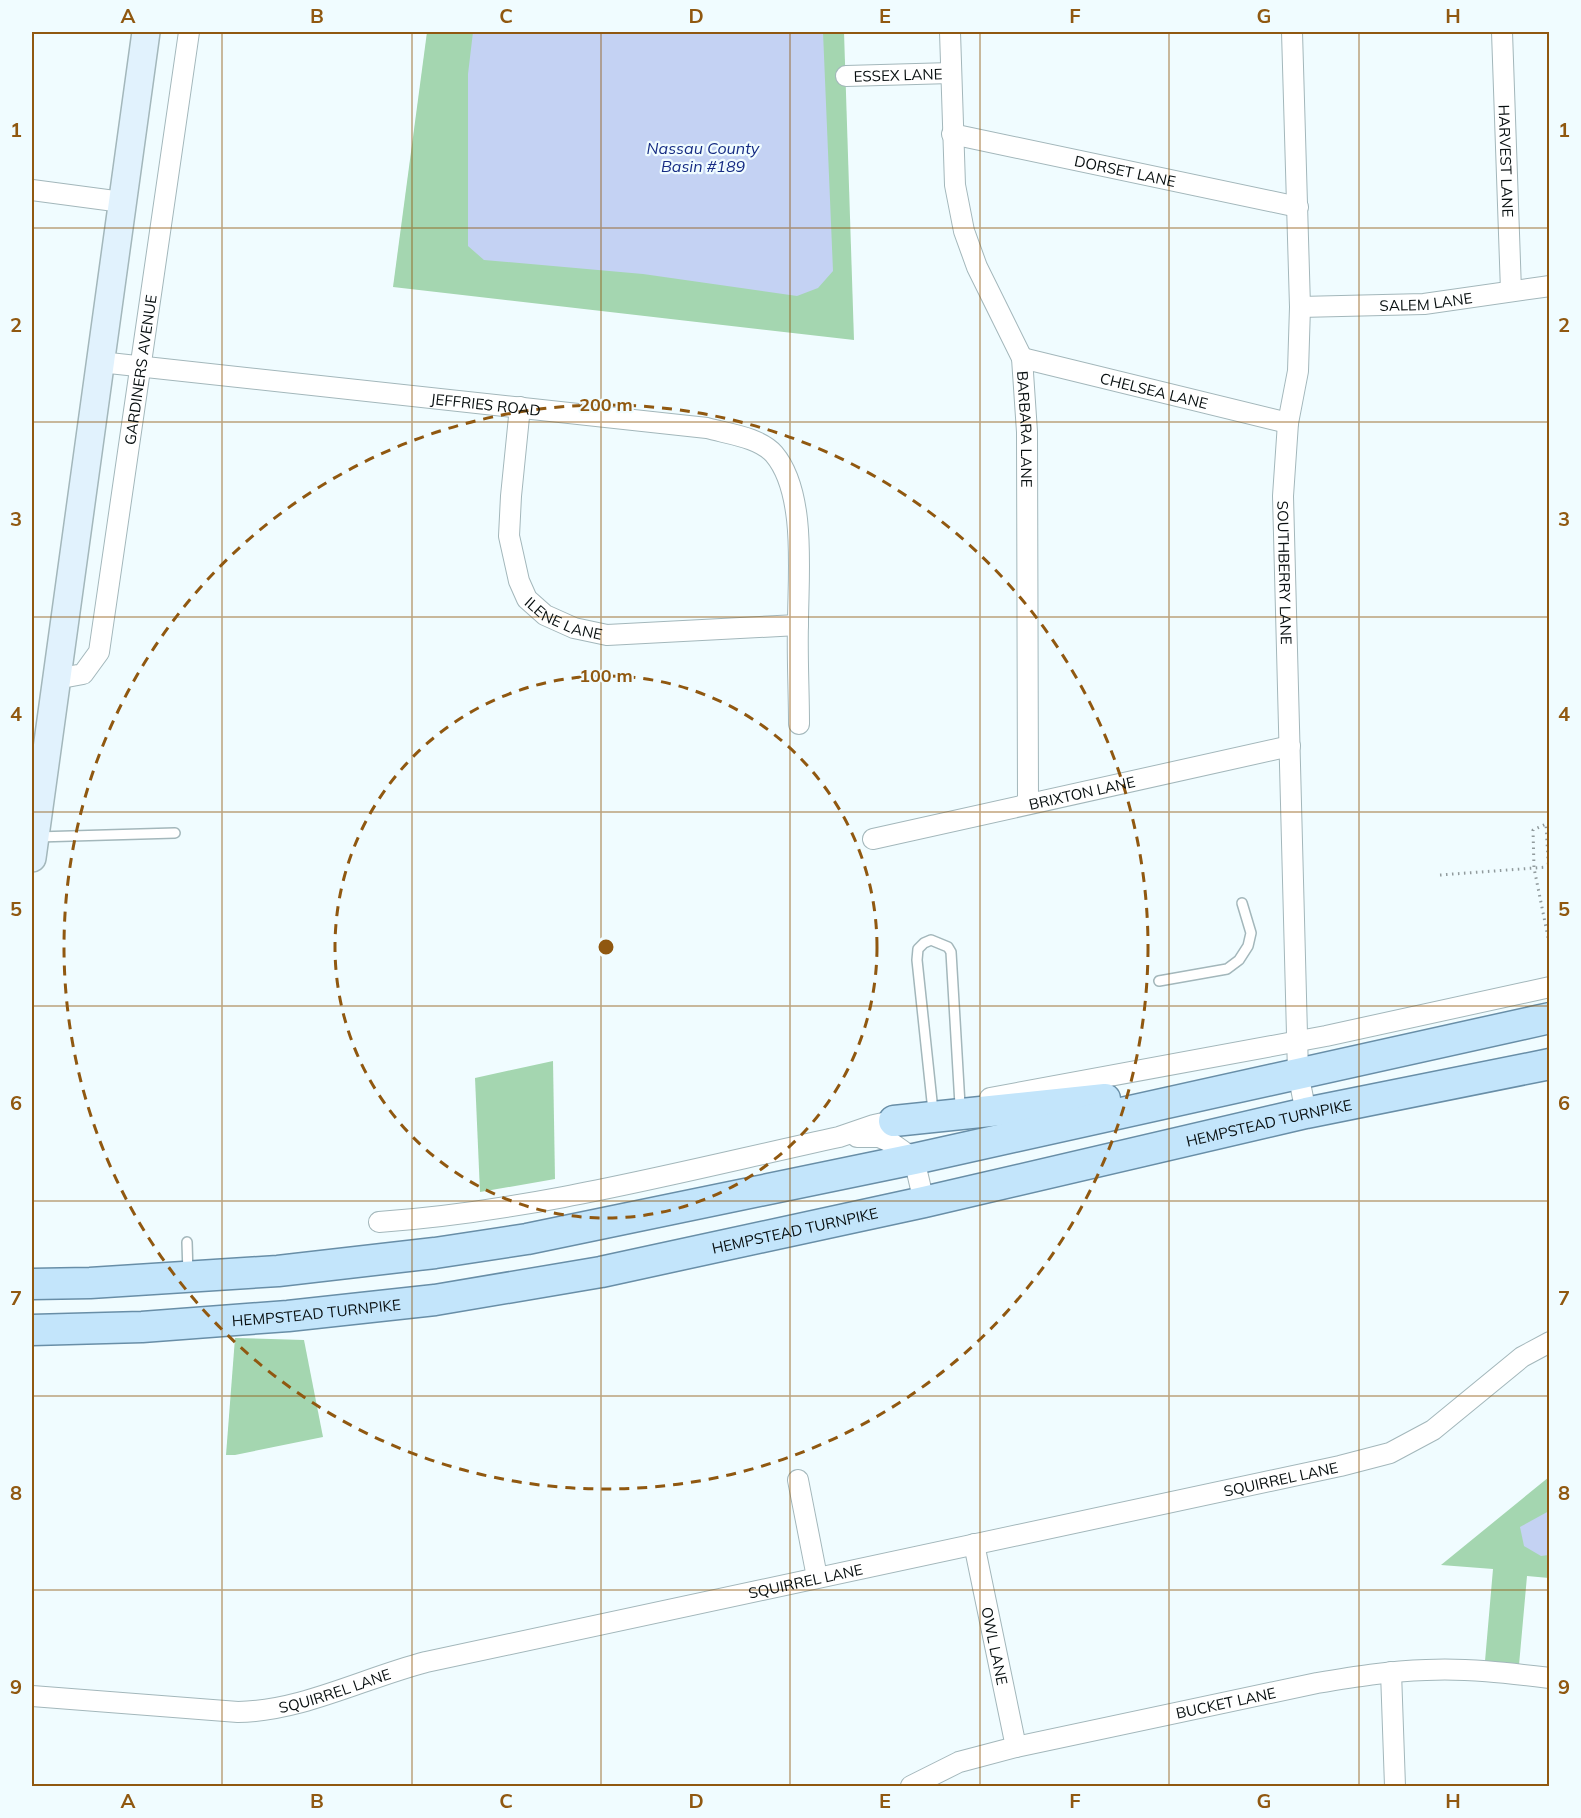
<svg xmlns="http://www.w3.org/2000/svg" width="1581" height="1818" viewBox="0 0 1581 1818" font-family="Mulish,sans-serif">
<rect width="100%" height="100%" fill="#f0fcff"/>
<g fill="#a4d6b0">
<path d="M427 32H844L854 340 393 287Z"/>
<path d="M553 1061 555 1179 480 1192 475 1078Z"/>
<path d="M235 1338 304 1340 323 1437 235 1455H226Z"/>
<path d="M1549 1477V1578L1527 1576 1519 1665 1485 1661 1493 1569 1441 1565Z"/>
</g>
<g fill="#c4d2f3">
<path d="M473 32H823L833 271 818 288 797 296 643 274 484 260 468 246V74Z"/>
<path d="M1549 1511V1555L1541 1556 1524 1546 1520 1527Z"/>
</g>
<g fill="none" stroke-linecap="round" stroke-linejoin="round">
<defs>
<g id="lane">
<path d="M37 837 175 833"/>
<path d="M1159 981 1227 969 1239 960 1248 946 1251 933 1242 903"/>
<path d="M933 1111 917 960 918 949 924 943 931 940 948 947 951 952 960 1105"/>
<path d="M187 1242 188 1274"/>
</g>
<g id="street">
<path id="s1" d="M950 32 955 185 964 231 977 267 1022 358 1027 432 1028 804"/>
<path id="s2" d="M1292 32 1300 307 1298 371 1288 423 1283 496 1298 1073 1306 1113"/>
<path id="s3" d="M1502 32 1511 291"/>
<path id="s4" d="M846 76 951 73"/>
<path id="s5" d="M952 134 1298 207"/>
<path d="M32 190 122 202"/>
<path id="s6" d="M1300 307 1424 304 1550 286"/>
<path id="s7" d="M1022 358 1288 423"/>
<path id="s8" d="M100 362 707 428C728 434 759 437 774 454 807 493 798 576 798 623 797 657 799 690 799 724"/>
<path id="s9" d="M520 407 511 496 509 536 519 581 527 599 545 615 574 628 607 635 798 625"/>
<path id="s10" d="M56 679 83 674 99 652 189 32"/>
<path id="s11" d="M873 839 1290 746"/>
<path d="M990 1098 1326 1036 1550 987"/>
<path d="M857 1137H879L890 1142 914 1159 924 1202"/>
<path d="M379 1222C535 1211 687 1170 839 1137L874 1125 906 1118"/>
<path d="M798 1480 817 1577"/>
<path id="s12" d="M974 1544 1016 1747"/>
<path d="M1391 1672 1395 1786"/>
<path id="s13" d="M32 1696 238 1712C302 1711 364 1678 426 1662L1340 1466 1390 1453 1433 1430 1522 1357 1550 1342"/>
<path id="s14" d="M911 1786 959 1762 1016 1747 1317 1683C1353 1677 1389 1671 1426 1670 1467 1668 1508 1673 1550 1678"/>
</g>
<path id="secondary" d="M32 858 146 32"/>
<g id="primary">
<path d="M894 1121 1105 1099"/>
<path d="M32 1284 90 1283 278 1271 435 1253 527 1239 914 1159 1550 1018"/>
<path id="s15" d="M32 1330 142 1327 288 1316 435 1300 601 1272 924 1202 1306 1113 1550 1064"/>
</g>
</defs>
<use href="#lane" stroke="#a3b7bb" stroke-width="12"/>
<use href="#street" stroke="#a3b7bb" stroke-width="22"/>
<use href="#secondary" stroke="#a3b7bb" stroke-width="30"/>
<use href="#primary" stroke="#688ea7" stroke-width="33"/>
<g stroke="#919b9d" stroke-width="3" stroke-dasharray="1.5 4.5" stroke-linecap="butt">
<path d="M1440 875 1548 867"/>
<path d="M1550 894 1546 824 1533 830 1534 868 1550 947"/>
</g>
<use href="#lane" stroke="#fff" stroke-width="9"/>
<use href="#street" stroke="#fff" stroke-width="20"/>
<use href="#secondary" stroke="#e1f2fd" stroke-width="27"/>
<use href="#primary" stroke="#c3e5fb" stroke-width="30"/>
</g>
<path fill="none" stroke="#905810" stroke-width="1.5" stroke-opacity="0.55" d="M222 32V1786M412 32V1786M601 32V1786M790 32V1786M980 32V1786M1169 32V1786M1359 32V1786M32 228H1550M32 422H1550M32 617H1550M32 812H1550M32 1006H1550M32 1201H1550M32 1396H1550M32 1590H1550"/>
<g fill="none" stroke="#905810" stroke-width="3" stroke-dasharray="10 8">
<circle cx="606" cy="947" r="271"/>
<circle cx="606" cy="947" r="542"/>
</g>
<g text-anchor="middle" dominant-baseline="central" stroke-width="4.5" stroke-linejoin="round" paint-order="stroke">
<g font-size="15" fill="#080f10" stroke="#f0fcff">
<text stroke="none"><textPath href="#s4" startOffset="52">ESSEX LANE</textPath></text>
<text stroke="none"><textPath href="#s3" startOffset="129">HARVEST LANE</textPath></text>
<text stroke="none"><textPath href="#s5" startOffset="177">DORSET LANE</textPath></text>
<text stroke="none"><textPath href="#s6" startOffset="126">SALEM LANE</textPath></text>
<text stroke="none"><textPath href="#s10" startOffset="340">GARDINERS AVENUE</textPath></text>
<text stroke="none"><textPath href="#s7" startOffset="136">CHELSEA LANE</textPath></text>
<text stroke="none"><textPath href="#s8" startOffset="388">JEFFRIES ROAD</textPath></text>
<text stroke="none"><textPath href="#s1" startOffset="411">BARBARA LANE</textPath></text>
<text stroke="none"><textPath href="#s2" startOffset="542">SOUTHBERRY LANE</textPath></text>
<text stroke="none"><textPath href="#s9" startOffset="238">ILENE LANE</textPath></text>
<text stroke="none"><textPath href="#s11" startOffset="214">BRIXTON LANE</textPath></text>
<text stroke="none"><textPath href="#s15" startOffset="1257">HEMPSTEAD TURNPIKE</textPath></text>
<text stroke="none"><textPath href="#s15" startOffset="771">HEMPSTEAD TURNPIKE</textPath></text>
<text stroke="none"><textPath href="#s15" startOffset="285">HEMPSTEAD TURNPIKE</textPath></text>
<text stroke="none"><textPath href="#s13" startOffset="1276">SQUIRREL LANE</textPath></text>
<text stroke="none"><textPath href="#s13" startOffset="790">SQUIRREL LANE</textPath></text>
<text stroke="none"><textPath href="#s12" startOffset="104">OWL LANE</textPath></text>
<text stroke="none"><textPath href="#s13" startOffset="306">SQUIRREL LANE</textPath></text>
<text stroke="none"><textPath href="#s14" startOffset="327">BUCKET LANE</textPath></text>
</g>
<g font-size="16" font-style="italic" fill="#162c84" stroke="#f0fcff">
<text x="703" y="148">Nassau County<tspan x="703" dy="18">Basin #189</tspan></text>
</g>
</g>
<circle cx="606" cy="947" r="9" fill="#905810" stroke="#f0fcff" stroke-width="3"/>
<g font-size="18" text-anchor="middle" font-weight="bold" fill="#905810" stroke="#f0fcff" stroke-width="4.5" stroke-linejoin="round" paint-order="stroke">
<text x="606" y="411">200 m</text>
<text x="606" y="682">100 m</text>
</g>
<rect width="1581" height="1818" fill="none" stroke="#f0fcff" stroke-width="66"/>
<rect x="33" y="33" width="1515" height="1752" fill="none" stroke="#905810" stroke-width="2"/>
<g font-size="20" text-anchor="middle" font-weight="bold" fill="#905810">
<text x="128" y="23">A</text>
<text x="317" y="23">B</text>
<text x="506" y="23">C</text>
<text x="696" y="23">D</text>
<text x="885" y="23">E</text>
<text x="1075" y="23">F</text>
<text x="1264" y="23">G</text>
<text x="1453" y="23">H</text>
<text x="16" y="137">1</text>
<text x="1564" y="137">1</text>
<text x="16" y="332">2</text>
<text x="1564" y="332">2</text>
<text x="16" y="526">3</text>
<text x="1564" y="526">3</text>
<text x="16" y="721">4</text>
<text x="1564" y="721">4</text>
<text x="16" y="916">5</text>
<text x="1564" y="916">5</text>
<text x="16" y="1110">6</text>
<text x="1564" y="1110">6</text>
<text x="16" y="1305">7</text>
<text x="1564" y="1305">7</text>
<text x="16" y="1500">8</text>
<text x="1564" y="1500">8</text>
<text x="16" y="1694">9</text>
<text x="1564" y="1694">9</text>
<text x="128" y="1808">A</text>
<text x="317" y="1808">B</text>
<text x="506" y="1808">C</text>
<text x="696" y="1808">D</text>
<text x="885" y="1808">E</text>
<text x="1075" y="1808">F</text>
<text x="1264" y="1808">G</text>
<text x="1453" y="1808">H</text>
</g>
</svg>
